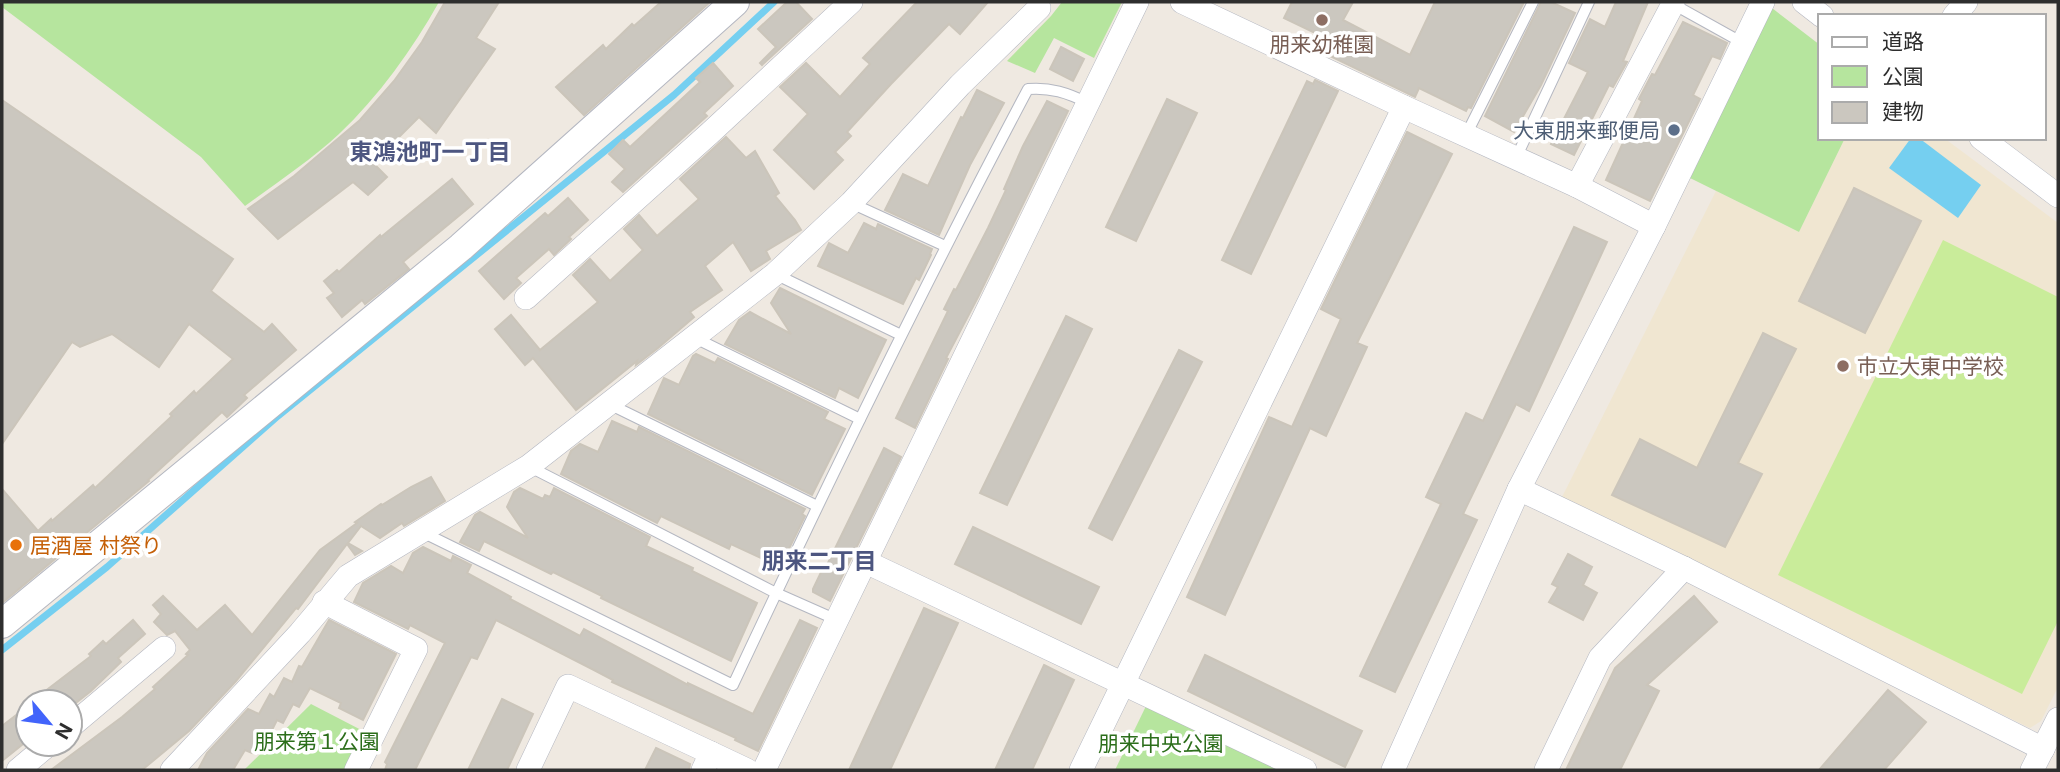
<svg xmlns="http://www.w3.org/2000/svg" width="2060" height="772" viewBox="0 0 2060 772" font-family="Inter,'Noto Sans JP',sans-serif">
<rect width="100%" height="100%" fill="#efe9e1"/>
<path fill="#f0e6d1" d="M1845 138H1944L2058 223V687L2041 721 2030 728 1561 499 1716 191 1799 232Z"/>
<g fill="#b6e59e">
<path d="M2 2H439C412 50 379 96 339 134 310 161 276 183 245 206L201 157 2 7Z"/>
<path d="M1062 2H1122L1094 58 1054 38 1035 73 1007 61 1051 16Z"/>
<path d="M1772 8 1820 45V138H1845L1799 232 1690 178Z"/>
<path d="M311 704 367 733 349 770H244Z"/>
<path d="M1146 706 1279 770H1115Z"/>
</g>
<path fill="#c9ec9a" d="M1943 240 2058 297V621L2022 694 1778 575Z"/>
<path fill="#75cff0" d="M1911 138H1919L1981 185 1958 218 1889 168Z"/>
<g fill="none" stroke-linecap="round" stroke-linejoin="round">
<path stroke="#75cff0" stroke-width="7" d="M2 650 107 567 278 416 674 95 774 2"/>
</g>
<g fill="#cbc7bf" stroke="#cbc5ba" stroke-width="2">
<path d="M445 2H499L476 38 495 49 436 133 419 117 373 163 387 177 368 195 353 182 278 239 248 209 294 176 360 120 394 81 422 42Z"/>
<path d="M661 2H710L584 115 556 87 603 45 606 49 632 24 634 26Z"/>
<path d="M787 2H796L812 19 762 65 760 63 776 47 758 29Z"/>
<path d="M917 2H988L960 34 949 24 891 84 847 132 851 136 835 152 843 160 814 189 774 150 808 114 780 87 806 63 840 97 870 64 863 58Z"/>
<path d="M1292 2H1353L1343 20 1410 55 1435 2H1524L1471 108 1468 107 1466 111 1419 88 1415 97 1328 55 1334 42 1284 18Z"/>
<path d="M1541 2H1551L1575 13 1541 85 1514 132 1485 116Z"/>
<path d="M1616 2H1648L1623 61 1627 62 1613 87 1609 85 1574 155 1551 144 1588 72 1569 63 1590 19 1605 27Z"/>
<path d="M1683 22 1727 43 1720 59 1712 56 1693 95 1700 99 1650 201 1606 180 1642 101 1639 99 1652 74 1655 75Z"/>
<path d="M1061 47 1084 59 1073 81 1050 69Z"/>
<path d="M713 63 733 86 704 113 707 116 623 192 612 182 625 169 609 154 623 140 630 147 700 82 696 78Z"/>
<path d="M1315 80 1338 91 1251 274 1222 260 1307 81 1313 84Z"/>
<path d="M977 90 1004 103 970 165 939 235 885 210 903 174 928 186 961 117 963 118Z"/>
<path d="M1167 99 1197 113 1136 241 1106 227Z"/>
<path d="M2 100 233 259 211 291 264 332 272 324 296 350 244 395 247 398 227 417 222 412 148 480 149 481 2 603V489L38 531 51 519 52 521 93 485 95 488 172 416 170 414 194 391 196 394 233 359 189 324 159 367 112 334 80 347 72 342 2 444Z"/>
<path d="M1047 101 1068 111 978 297 946 358 948 359 915 428 896 418 948 311 944 309 954 289 956 290 988 228 1006 190 1004 189 1023 146Z"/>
<path d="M1407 132 1452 154 1357 343 1367 347 1326 436 1310 428 1225 615 1187 597 1269 417 1292 427 1341 319 1321 309Z"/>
<path d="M726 137 746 158 755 151 779 193 775 196 795 220 801 230 766 251 770 259 751 271 733 242 705 266 722 290 690 312 694 317 658 348 636 365 637 361 576 410 533 358 525 365 495 329 511 315 540 350 598 302 573 275 590 259 610 281 643 250 624 229 639 215 657 236 699 199 680 179Z"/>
<path d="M452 179 473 204 403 262 409 269 365 304 362 300 342 317 327 298 334 293 324 281 337 270 339 272 380 235 381 237Z"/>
<path d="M1854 188 1921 221 1865 333 1799 301Z"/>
<path d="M568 198 588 220 569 237 571 239 554 255 549 249 516 278 521 283 504 299 479 271 545 213 548 216Z"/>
<path d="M864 223 876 229 878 224 932 249 930 254 931 255 919 280 916 278 903 304 818 266 829 243 848 253Z"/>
<path d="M1574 227 1607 242 1529 411 1516 404 1463 514 1477 520 1395 692 1360 676 1441 504 1426 497 1466 413 1483 421Z"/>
<path d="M780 288 886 340 858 398 839 388 835 398 725 344 739 320 750 312 791 334 771 303Z"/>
<path d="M1066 316 1092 329 1007 505 980 493Z"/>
<path d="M1763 333 1796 349 1738 463 1762 474 1725 547 1612 495 1640 439 1697 468Z"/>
<path d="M1179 350 1202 362 1112 540 1089 528Z"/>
<path d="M696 354 715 363 718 358 828 412 824 419 845 429 812 495 648 414 664 378 679 385 693 356Z"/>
<path d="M612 421 637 432 639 427 805 509 802 514 805 516 780 567 731 544 729 549 661 516 657 523 561 474 571 451 580 444 598 452Z"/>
<path d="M884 448 901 457 830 601 813 592V589L823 568 825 569Z"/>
<path d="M431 477 445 501 404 526 402 523 380 538 361 526 348 543 362 551 355 555 347 544 298 609 296 608 236 681 189 731 142 770H51L122 717 155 689 153 687 188 655 186 654 190 650 175 631 167 635 154 622 161 614 153 605 163 596 197 630 225 605 252 635 320 550 357 523 355 522 381 504 382 505 411 487Z"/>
<path d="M520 488 543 499 545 495 550 497 554 488 650 537 646 546 693 568 692 571 757 603 731 661 601 598 602 596 553 572 551 574 484 541 479 551 460 542 475 515 480 512 528 538 507 507 514 492Z"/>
<path d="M973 527 1099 587 1081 624 955 564Z"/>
<path d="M423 547 451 561 453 556 471 565 467 573 511 597 510 599 580 636 584 629 688 685V683L753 714 800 620 817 628 758 751 735 740 736 738 612 682 613 680 592 669 496 620 477 659 471 657 415 770H385L387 764 385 762 445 643 410 625 408 629 354 602 363 583 391 566 403 573 413 553Z"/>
<path d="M1568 554 1592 567 1583 585 1597 593 1583 620 1549 602 1558 587 1552 584Z"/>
<path d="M1694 596 1717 622 1647 685 1659 691 1620 770H1566L1615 668Z"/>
<path d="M924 608 958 623 890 770H849Z"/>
<path d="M133 620 145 634 118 658 121 662 91 691 77 702H31L91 656 89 654 103 641 106 644Z"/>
<path d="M329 620 396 654 363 720 339 708 341 703 310 688 299 707 293 704 283 723 277 720 268 738 262 735 252 753 245 750 233 770H198L207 753 248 709 259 714 270 694 274 697 284 678 292 682 299 666 302 667Z"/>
<path d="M1205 655 1362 731 1345 767 1188 691Z"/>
<path d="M1044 665 1074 680 1032 770H995Z"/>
<path d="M1888 690 1926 722 1884 770H1819Z"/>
<path d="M502 699 533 714 507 770H468Z"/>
<path d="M28 706V740L2 761V726Z"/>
<path d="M656 748 690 764 689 770H645Z"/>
</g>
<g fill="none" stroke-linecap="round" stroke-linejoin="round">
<defs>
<g id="service">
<path d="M1671 3 1743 43"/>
<path d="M1466 135 1533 2"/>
<path d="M1516 158 1589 2"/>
<path d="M851 203 945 246"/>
<path d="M775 274 901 335"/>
<path d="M693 337 860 419"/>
<path d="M609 404 817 506"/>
<path d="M530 467 776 593 837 620"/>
<path d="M422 532 733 685C827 484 924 285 1028 89 1050 87 1068 93 1088 103"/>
</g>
<g id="minor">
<path d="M1182 2 1404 107 1577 186 1654 226"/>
<path d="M1804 2 1822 16"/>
<path d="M1954 16 1966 2"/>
<path d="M1981 138 2058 196"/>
<path d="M1577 186 1673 4"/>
<path d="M526 298 710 133 851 2"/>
<path d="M1519 489 1684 568 2043 749"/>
<path d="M866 562 1305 770"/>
<path d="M324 602 416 649 356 770"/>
<path d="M70 727 164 648"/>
<path d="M18 770 49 744"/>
<path d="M172 770 300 633 348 576 529 466 775 274 851 203 960 85 1039 8"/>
<path d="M528 770 568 686 711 753"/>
<path d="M703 770 711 753 747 770"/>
<path d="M764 770 1137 2"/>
<path d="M1081 770 1404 107"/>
<path d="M1393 770 1519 489 1654 226 1763 2"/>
<path d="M1546 770 1600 658 1684 568"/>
<path d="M2032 770 2058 719"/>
</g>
<path id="tertiary" d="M2 624 461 247 735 2"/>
</defs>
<use href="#service" stroke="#b4b7c1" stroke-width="12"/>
<use href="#minor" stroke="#b4b7c1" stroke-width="24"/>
<use href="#tertiary" stroke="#b4b7c1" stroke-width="30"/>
<use href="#service" stroke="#fff" stroke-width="10"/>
<use href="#minor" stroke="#fff" stroke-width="23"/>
<use href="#tertiary" stroke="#fff" stroke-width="28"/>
</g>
<g fill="#8d6e63" stroke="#fff" stroke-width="2.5">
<circle cx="1322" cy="20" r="7"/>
<circle cx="1843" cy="366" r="7"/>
</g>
<circle fill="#5c6f8a" stroke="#fff" stroke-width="2.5" cx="1674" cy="130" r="7"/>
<circle fill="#e8710a" stroke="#fff" stroke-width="2.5" cx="16" cy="545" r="7"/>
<g text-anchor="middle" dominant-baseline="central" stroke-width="7" stroke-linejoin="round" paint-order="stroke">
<g font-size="21" fill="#785e54" stroke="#fff">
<text x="1322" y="44">朋来幼稚園</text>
<text x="1857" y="366" text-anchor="start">市立大東中学校</text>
</g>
<g font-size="21" fill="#4e5e75" stroke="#fff" text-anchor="end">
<text x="1660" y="130">大東朋来郵便局</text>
</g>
<g font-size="21" fill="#c56008" stroke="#fff" text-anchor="start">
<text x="30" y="545">居酒屋 村祭り</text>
</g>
<g font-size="21" fill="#2c6e1b" stroke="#fff">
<text x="317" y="741">朋来第１公園</text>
<text x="1161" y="743">朋来中央公園</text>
</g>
<g font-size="23" font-weight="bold" fill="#4d5680" stroke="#fff">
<text x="430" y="152">東鴻池町一丁目</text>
<text x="819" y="561">朋来二丁目</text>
</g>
</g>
<rect width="2060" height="772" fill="none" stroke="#2e2e2e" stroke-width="7"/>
<rect x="1818" y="14" width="228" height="126" fill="#ffffff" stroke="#ababab" stroke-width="2"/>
<rect x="1832" y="37" width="35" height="10" fill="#ffffff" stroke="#ababab" stroke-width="2"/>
<text x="1882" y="49" font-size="21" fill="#2e2e2e">道路</text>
<rect x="1832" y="66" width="35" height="21" fill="#b6e59e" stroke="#ababab" stroke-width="2"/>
<text x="1882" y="84" font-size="21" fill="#2e2e2e">公園</text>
<rect x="1832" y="102" width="35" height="21" fill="#cbc7bf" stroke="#ababab" stroke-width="2"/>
<text x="1882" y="119" font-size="21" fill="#2e2e2e">建物</text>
<g transform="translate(49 723) rotate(119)"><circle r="33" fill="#ffffff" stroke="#ababab" stroke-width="2"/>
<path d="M0-5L12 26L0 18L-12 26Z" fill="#4264fb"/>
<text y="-10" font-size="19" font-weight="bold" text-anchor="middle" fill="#2e2e2e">N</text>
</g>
</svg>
